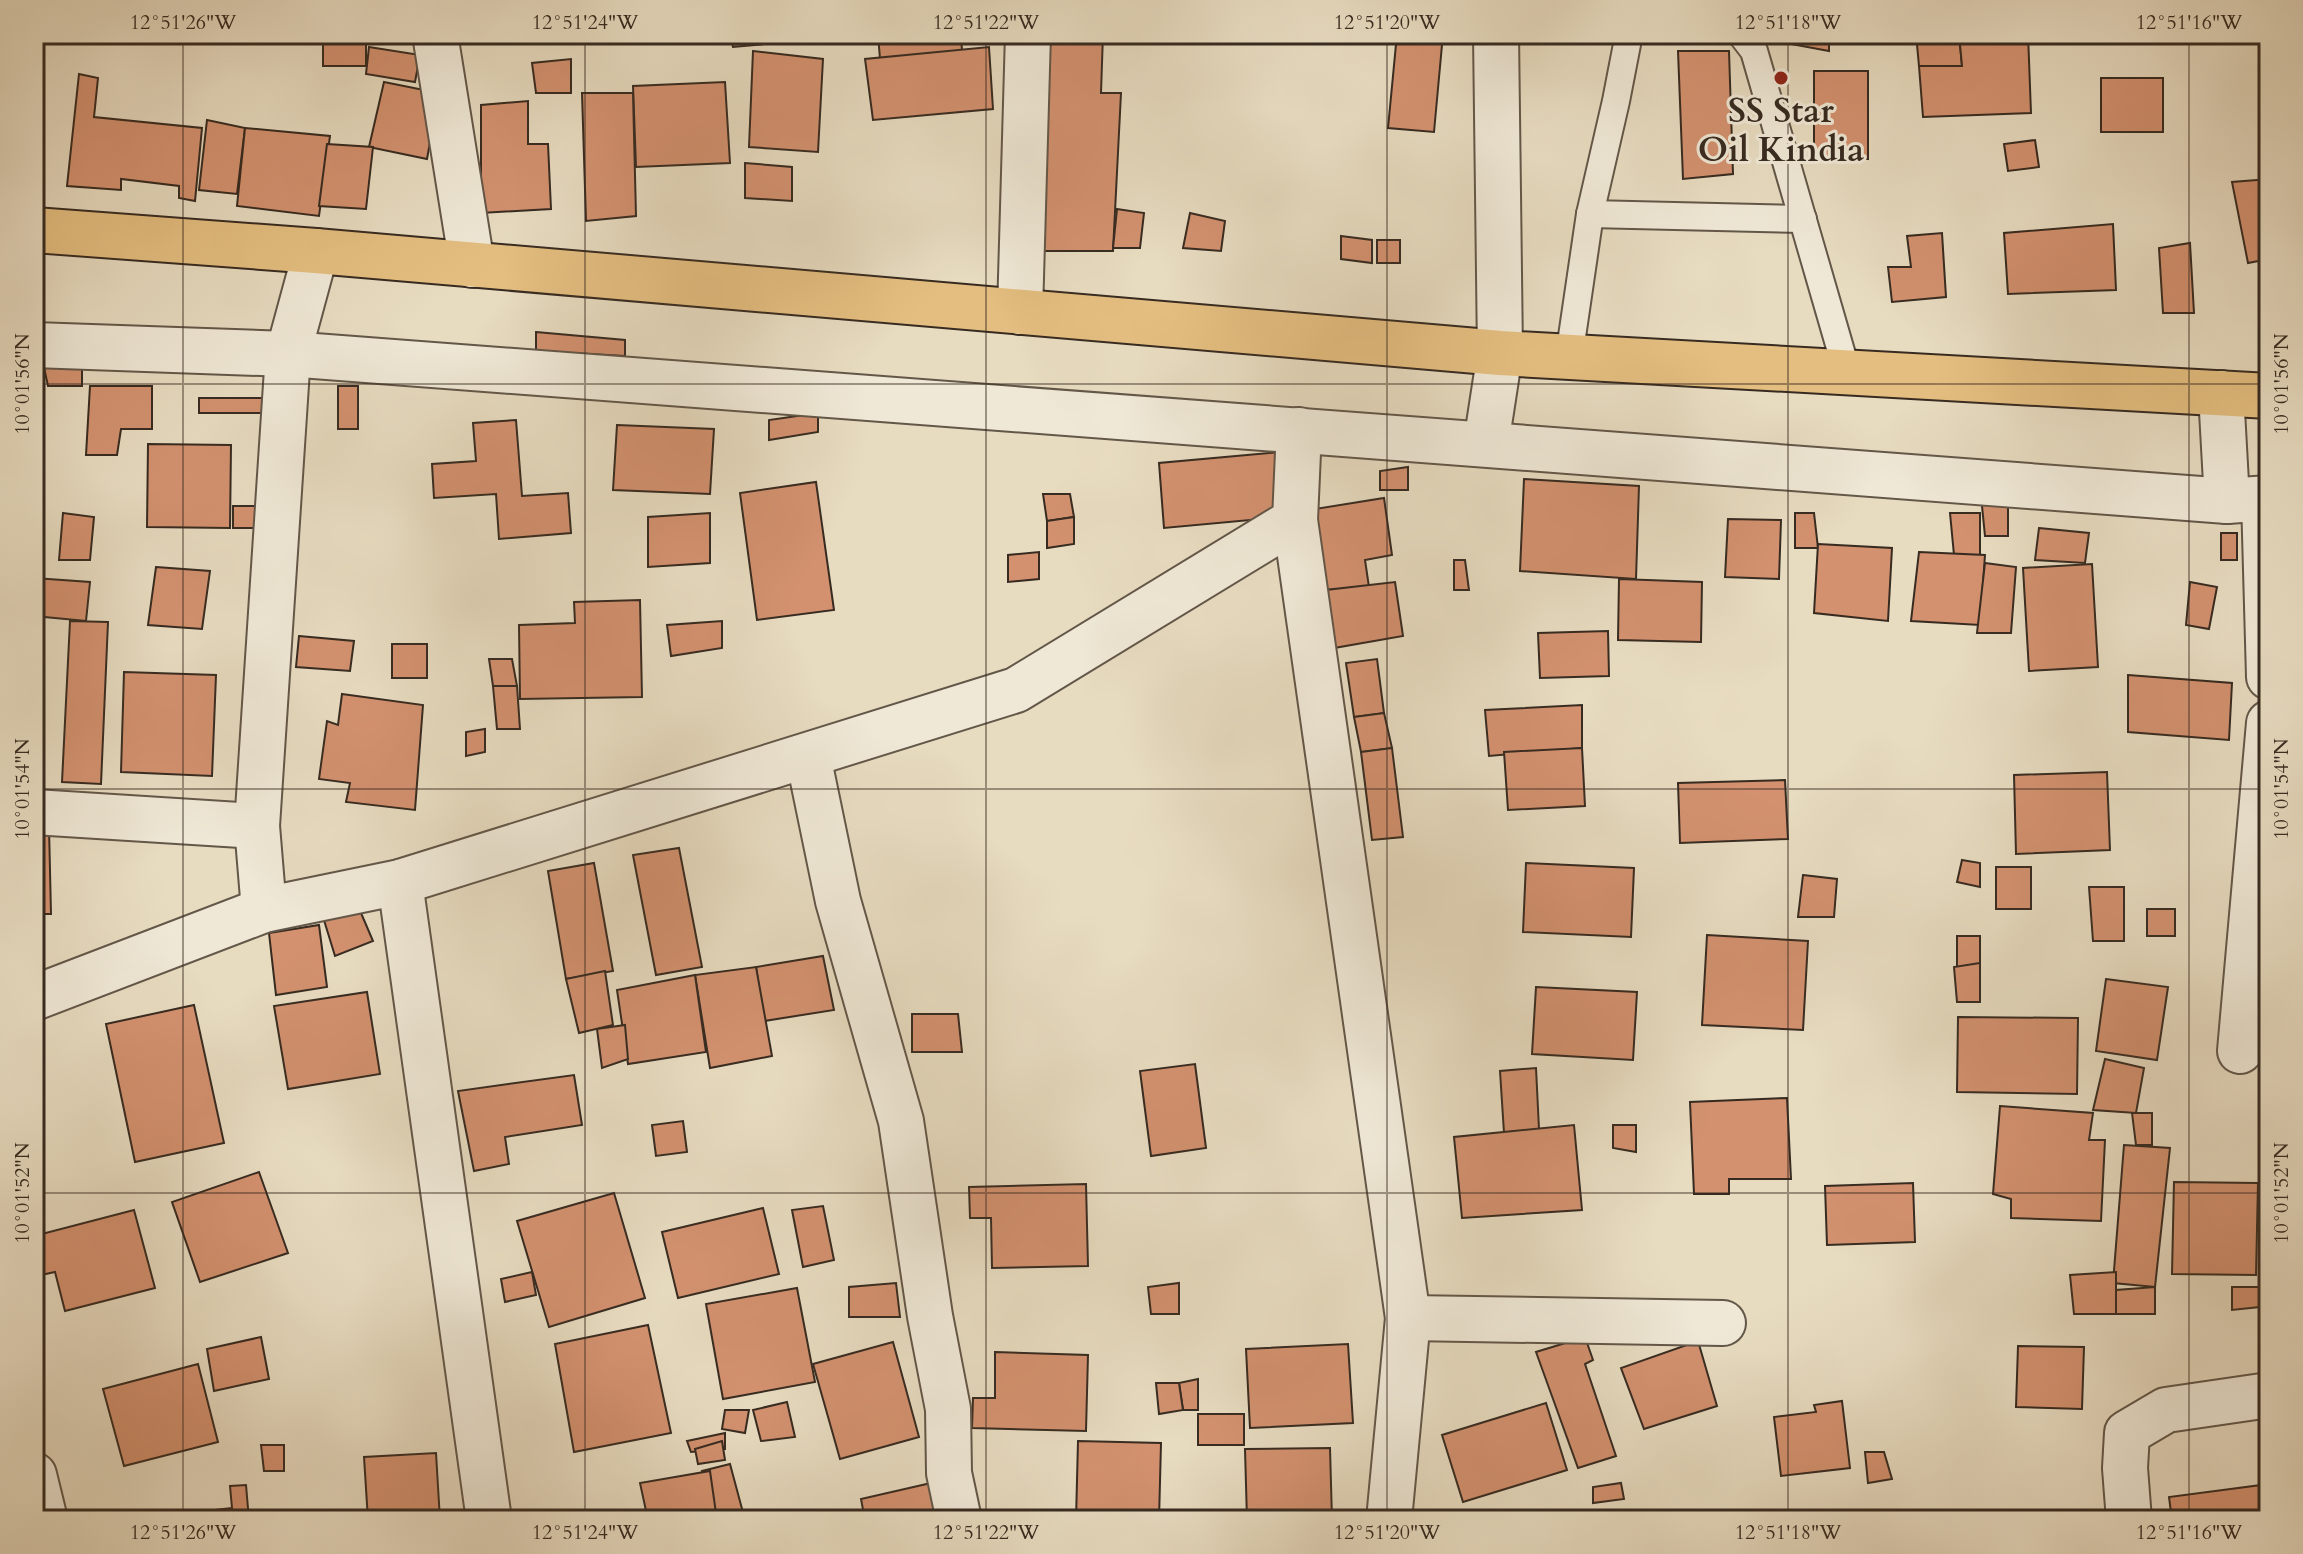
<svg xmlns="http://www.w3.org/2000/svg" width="2303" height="1554" viewBox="0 0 2303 1554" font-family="Cardo,serif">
<rect width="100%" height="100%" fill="#e7dbc0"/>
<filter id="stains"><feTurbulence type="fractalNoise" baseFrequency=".0025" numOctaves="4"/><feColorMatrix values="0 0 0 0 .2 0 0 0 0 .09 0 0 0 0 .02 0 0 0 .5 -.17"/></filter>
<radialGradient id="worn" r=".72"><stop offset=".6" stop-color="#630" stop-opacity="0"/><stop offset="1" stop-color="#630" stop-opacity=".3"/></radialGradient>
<g fill="#d3916f" stroke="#372b21" stroke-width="2">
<path d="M730 34H854V36L733 47Z"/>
<path d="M878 34H961L962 51 880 59Z"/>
<path d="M1049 34H1103L1101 93H1121L1113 251H1024Z"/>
<path d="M1397 34H1443L1434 132 1388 128Z"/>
<path d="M1794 34 1829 40V51L1791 44Z"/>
<path d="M1916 34H1959L1962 66H1919Z"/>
<path d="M1959 34H2028L2031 113 1923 117 1919 66H1962Z"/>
<rect x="323" y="36" width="43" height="30"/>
<path d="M369 47 420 55 415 82 366 74Z"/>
<path d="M989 47 993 109 873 120 865 59Z"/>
<path d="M753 51 823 59 818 152 749 147Z"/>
<path d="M1678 51H1729L1733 174 1683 179Z"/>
<path d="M571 59V93H536L532 63Z"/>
<rect x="1814" y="71" width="54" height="88"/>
<path d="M79 74 98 78 94 117 202 128 195 201 179 198V186L121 179V190L67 186Z"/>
<rect x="2101" y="78" width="62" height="54"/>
<path d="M384 82 439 93 427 159 369 147Z"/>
<path d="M725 82 730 163 636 167 633 86Z"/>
<path d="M582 93H633L636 216 586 221Z"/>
<path d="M528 101V144H548L551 209 481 213V105Z"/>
<path d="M207 120 245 128 237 194 199 190Z"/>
<path d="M245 128 330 136 319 216 237 206Z"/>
<path d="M2035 140 2039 167 2008 171 2004 144Z"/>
<path d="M327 144 373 147 366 209 319 206Z"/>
<path d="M745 163 792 167V201L745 198Z"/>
<path d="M2269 179V259L2248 263 2232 182Z"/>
<path d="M1117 209 1144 213 1140 248H1113Z"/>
<path d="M1190 213 1225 221 1221 251 1183 248Z"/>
<path d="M2113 224 2116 290 2008 294 2004 233Z"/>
<path d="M1942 233 1946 297 1892 302 1888 267H1911L1907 236Z"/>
<path d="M1341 236 1372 240V263L1341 259Z"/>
<rect x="1377" y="240" width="23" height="23"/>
<path d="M2190 243 2194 313H2163L2159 248Z"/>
<path d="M536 332 625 340V356L536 351Z"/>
<path d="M43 363H82V386H48Z"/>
<path d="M90 386H152V429H121L117 455H86Z"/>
<rect x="338" y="386" width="20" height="43"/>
<rect x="199" y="398" width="81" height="15"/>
<path d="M818 413V432L769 440V420Z"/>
<path d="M516 420 522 496 568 493 571 533 499 539 496 494 434 498 432 464 476 461 473 423Z"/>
<path d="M617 425 714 429 710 494 613 490Z"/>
<path d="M148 444 231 445 230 528 147 527Z"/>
<path d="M1280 452 1283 517 1164 528 1159 463Z"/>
<path d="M1408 467V490H1380V471Z"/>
<path d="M1524 479 1639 486 1636 579 1520 571Z"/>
<path d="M816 482 834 610 757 620 740 493Z"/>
<path d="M1980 486H2008V536H1985Z"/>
<path d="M1043 494H1070L1074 517 1047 521Z"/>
<path d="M1384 498 1392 555 1365 560 1369 587 1326 590 1315 509Z"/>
<path d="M34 504 41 506 34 533Z"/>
<rect x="233" y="506" width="31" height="22"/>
<path d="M63 513 94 517 90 560H59Z"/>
<path d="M710 513V563L648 567V517Z"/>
<path d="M1795 513H1814L1818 548H1795Z"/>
<path d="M1950 513H1980V555H1954Z"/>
<path d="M1074 517V544L1047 548V521Z"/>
<path d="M1728 519 1781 520 1779 579 1725 577Z"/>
<path d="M2039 528 2089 533 2085 563 2035 560Z"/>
<rect x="2221" y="533" width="16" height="27"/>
<path d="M1818 544 1892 548 1888 621 1814 613Z"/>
<path d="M1039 552V579L1008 582V555Z"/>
<path d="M1919 552 1985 555 1980 625 1911 621Z"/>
<path d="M1454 560H1465L1469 590H1454Z"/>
<path d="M1985 563 2016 567 2011 633H1977Z"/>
<path d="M2092 564 2098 667 2029 671 2023 568Z"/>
<path d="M156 567 210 571 202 629 148 625Z"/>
<path d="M34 578 90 582 86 621 34 616Z"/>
<path d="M1619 579 1702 582 1701 642 1618 640Z"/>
<path d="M1395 582 1403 636 1334 648 1326 590Z"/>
<path d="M2190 582 2217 587 2209 629 2186 625Z"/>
<path d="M640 600 642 697 520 699 519 625 575 623 574 602Z"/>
<path d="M70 621 108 622 101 784 62 782Z"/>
<path d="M722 621V648L671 656 667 625Z"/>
<path d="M1608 631 1609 676 1540 678 1538 633Z"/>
<path d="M299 636 354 641 350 671 296 667Z"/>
<rect x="392" y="644" width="35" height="34"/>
<path d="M489 659H512L517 686H493Z"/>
<path d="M1377 659 1384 713 1354 717 1346 663Z"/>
<path d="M124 672 216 675 212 776 121 772Z"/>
<path d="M2128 675 2232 683 2229 740 2128 732Z"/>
<path d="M493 686H517L520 729H497Z"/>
<path d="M342 694 423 705 415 810 346 802 350 783 319 779 327 721 338 725Z"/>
<path d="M1582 705V748L1489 756 1485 710Z"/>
<path d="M1384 713 1392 748 1361 752 1354 717Z"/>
<path d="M485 729V752L466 756V732Z"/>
<path d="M1392 748 1403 837 1372 840 1361 752Z"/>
<path d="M1582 748 1585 806 1508 810 1504 752Z"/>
<path d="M2107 772 2110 850 2016 854 2014 775Z"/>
<path d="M1785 780 1788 839 1680 843 1678 783Z"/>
<path d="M34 827H49L51 914H34Z"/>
<path d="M679 848 702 967 656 975 633 855Z"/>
<path d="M1962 860 1980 863V887L1957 882Z"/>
<path d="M594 863 613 971 566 979 548 871Z"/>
<path d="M1526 863 1634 868 1631 937 1523 932Z"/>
<rect x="1996" y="867" width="35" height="42"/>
<path d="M1803 875 1837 879 1834 917H1798Z"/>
<path d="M2089 887H2124V941H2093Z"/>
<path d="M358 906 373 941 335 956 323 917Z"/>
<rect x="2147" y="909" width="28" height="27"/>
<path d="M319 925 327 987 276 995 269 933Z"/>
<path d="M1707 935 1808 941 1803 1030 1702 1025Z"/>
<rect x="1957" y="936" width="23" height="35"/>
<path d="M823 956 834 1010 764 1021 756 967Z"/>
<path d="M1980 963V1002H1957L1954 967Z"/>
<path d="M756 967 772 1056 710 1068 695 975Z"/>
<path d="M605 971 613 1025 579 1033 566 979Z"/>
<path d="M695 975 706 1052 628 1064 617 990Z"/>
<path d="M2106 979 2168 987 2157 1060 2096 1051Z"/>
<path d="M1536 987 1637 992 1633 1060 1532 1054Z"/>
<path d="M367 992 380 1074 288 1089 274 1006Z"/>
<path d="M194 1005 224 1143 135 1162 106 1024Z"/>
<path d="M912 1014H958L962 1052H912Z"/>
<path d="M1958 1017 2078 1018 2077 1094 1957 1092Z"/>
<path d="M625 1025 628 1059 602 1068 597 1029Z"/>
<path d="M2105 1059 2144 1068 2136 1113 2093 1110Z"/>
<path d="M1195 1064 1206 1148 1151 1156 1140 1071Z"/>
<path d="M1536 1068 1539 1129 1504 1133 1500 1071Z"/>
<path d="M574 1075 582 1125 505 1137 509 1164 474 1171 458 1091Z"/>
<path d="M1787 1098 1791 1179H1729V1194H1694L1690 1102Z"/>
<path d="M2000 1106 2093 1113 2089 1140H2105L2101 1221 2011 1218V1199L1993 1194Z"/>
<path d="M2132 1113H2152V1145H2136Z"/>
<path d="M683 1121 687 1152 656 1156 652 1125Z"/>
<path d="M1574 1125 1582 1210 1462 1218 1454 1137Z"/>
<path d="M1613 1125H1636V1152L1613 1148Z"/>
<path d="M2124 1145 2170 1148 2155 1287 2113 1283Z"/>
<path d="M259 1172 288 1253 200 1282 172 1202Z"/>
<path d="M2174 1182 2258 1183 2256 1275 2172 1274Z"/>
<path d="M1913 1183 1915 1242 1827 1245 1825 1186Z"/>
<path d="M1086 1184 1088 1266 992 1268 991 1218H970L969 1187Z"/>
<path d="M614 1193 645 1298 549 1327 517 1221Z"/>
<path d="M823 1206 834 1260 803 1267 792 1210Z"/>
<path d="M763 1208 779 1274 678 1298 662 1232Z"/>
<path d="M134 1210 155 1288 65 1311 55 1272 41 1275 34 1250V1236Z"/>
<path d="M532 1272 536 1295 505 1302 501 1279Z"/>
<path d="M2116 1272V1314H2074L2070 1275Z"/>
<path d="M896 1283 900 1317H849V1287Z"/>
<path d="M1179 1283V1314H1151L1148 1287Z"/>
<path d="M2155 1287V1314H2116V1290Z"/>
<path d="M2232 1287H2269V1306L2232 1310Z"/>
<path d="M797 1288 815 1382 723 1399 706 1304Z"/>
<path d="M648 1325 671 1433 574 1452 555 1344Z"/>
<path d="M261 1337 269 1379 214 1391 207 1349Z"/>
<path d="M1585 1337 1593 1360 1585 1364 1616 1456 1578 1468 1536 1352Z"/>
<path d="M1698 1341 1717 1406 1644 1429 1621 1368Z"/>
<path d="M893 1342 919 1437 840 1459 813 1364Z"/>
<path d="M1348 1344 1353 1423 1250 1428 1246 1349Z"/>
<path d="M2018 1346 2084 1347 2082 1409 2016 1407Z"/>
<path d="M995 1352 1088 1355 1086 1431 972 1428 973 1398H995Z"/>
<path d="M198 1364 218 1442 124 1466 103 1389Z"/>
<path d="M1198 1379V1410H1183L1179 1383Z"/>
<path d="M1156 1383H1179L1183 1410 1159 1414Z"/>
<path d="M1842 1401 1850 1468 1781 1476 1774 1417 1816 1412 1814 1405Z"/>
<path d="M787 1402 795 1437 761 1441 753 1410Z"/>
<path d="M1546 1403 1567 1470 1463 1502 1442 1435Z"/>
<path d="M725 1410H749L745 1433 722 1429Z"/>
<rect x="1198" y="1414" width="46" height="31"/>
<path d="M725 1433V1449L691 1452 687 1441Z"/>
<path d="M722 1441 725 1460 698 1464 695 1449Z"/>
<path d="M1078 1441 1161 1443 1159 1520H1076Z"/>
<path d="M261 1445H284V1471H264Z"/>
<path d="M1330 1448 1332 1520H1247L1245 1449Z"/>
<path d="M1865 1452H1884L1892 1479 1868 1483Z"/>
<path d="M436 1453 440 1520H368L364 1457Z"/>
<path d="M730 1464 745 1520H715L702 1471Z"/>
<path d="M710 1471 717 1520H648L640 1483Z"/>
<path d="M931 1483 938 1520H865L861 1499Z"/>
<path d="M1621 1483 1624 1499 1593 1503V1487Z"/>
<path d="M2269 1484V1520H2172L2169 1497Z"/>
<path d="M246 1485 249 1520H189V1513L232 1508 230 1486Z"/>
</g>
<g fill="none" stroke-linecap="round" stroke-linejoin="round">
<defs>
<g id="lane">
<path d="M1741 34 1754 51 1847 372"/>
<path d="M1590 214 1803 219"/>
<path d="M1569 357 1590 214 1616 101 1629 34"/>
</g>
<g id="street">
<path d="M435 34 472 265"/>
<path d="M1020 312 1028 34"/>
<path d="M34 345 288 354 2227 501 2269 498"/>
<path d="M2221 393 2227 501"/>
<path d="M1486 444 1500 353 1496 34"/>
<path d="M2264 498 2269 677"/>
<path d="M1295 520 1408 1318 1389 1520"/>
<path d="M808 756 838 901 901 1121 930 1316 948 1409 949 1473 959 1520"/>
<path d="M34 812 257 826"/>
<path d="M400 882 489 1520"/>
<path d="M264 910 257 826 288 354 316 251"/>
<path d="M34 998 264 910 400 882 1016 690 1295 520 1299 430"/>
<path d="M2240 1051 2269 723"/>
<path d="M1408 1318 1723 1323"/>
<path d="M34 1475 45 1520"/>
<path d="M2129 1520 2125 1468 2127 1433 2166 1410 2269 1395"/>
</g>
<path id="highway" d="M34 230 316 251 1500 353 2269 396"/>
</defs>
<use href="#lane" stroke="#635749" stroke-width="30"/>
<use href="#street" stroke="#635749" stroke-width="48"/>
<use href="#highway" stroke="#372b21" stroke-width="48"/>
<use href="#lane" stroke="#efe8d6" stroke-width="26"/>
<use href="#street" stroke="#efe8d6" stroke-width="44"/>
<use href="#highway" stroke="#e4be80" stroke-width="44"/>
</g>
<path fill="none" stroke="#372b21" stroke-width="2" stroke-opacity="0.45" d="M183 34V1520M585 34V1520M986 34V1520M1387 34V1520M1788 34V1520M2189 34V1520M34 384H2269M34 789H2269M34 1193H2269"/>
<circle fill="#8f2418" stroke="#efe8d6" stroke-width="3" cx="1781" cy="78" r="8"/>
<g text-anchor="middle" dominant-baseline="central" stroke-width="6" stroke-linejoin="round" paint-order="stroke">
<g font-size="34" font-weight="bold" fill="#372b21" stroke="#efe8d6">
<text x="1781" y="111">SS Star<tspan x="1781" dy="39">Oil Kindia</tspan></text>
</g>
</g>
<rect width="2303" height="1554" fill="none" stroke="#e7dbc0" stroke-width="88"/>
<rect x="44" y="44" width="2215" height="1466" fill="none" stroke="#372b21" stroke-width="3"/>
<g font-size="20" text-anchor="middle" fill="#372b21">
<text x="183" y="29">12°51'26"W</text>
<text x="585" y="29">12°51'24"W</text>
<text x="986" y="29">12°51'22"W</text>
<text x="1387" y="29">12°51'20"W</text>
<text x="1788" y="29">12°51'18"W</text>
<text x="2189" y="29">12°51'16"W</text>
<text transform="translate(22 384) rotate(-90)" y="7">10°01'56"N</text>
<text transform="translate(2281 384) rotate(-90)" y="7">10°01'56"N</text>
<text transform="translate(22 789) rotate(-90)" y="7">10°01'54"N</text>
<text transform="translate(2281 789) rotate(-90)" y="7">10°01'54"N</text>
<text transform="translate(22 1193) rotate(-90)" y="7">10°01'52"N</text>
<text transform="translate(2281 1193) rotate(-90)" y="7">10°01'52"N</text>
<text x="183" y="1539">12°51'26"W</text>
<text x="585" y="1539">12°51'24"W</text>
<text x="986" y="1539">12°51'22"W</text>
<text x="1387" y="1539">12°51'20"W</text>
<text x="1788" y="1539">12°51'18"W</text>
<text x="2189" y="1539">12°51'16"W</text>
</g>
<rect width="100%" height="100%" filter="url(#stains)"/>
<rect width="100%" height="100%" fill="url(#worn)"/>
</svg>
